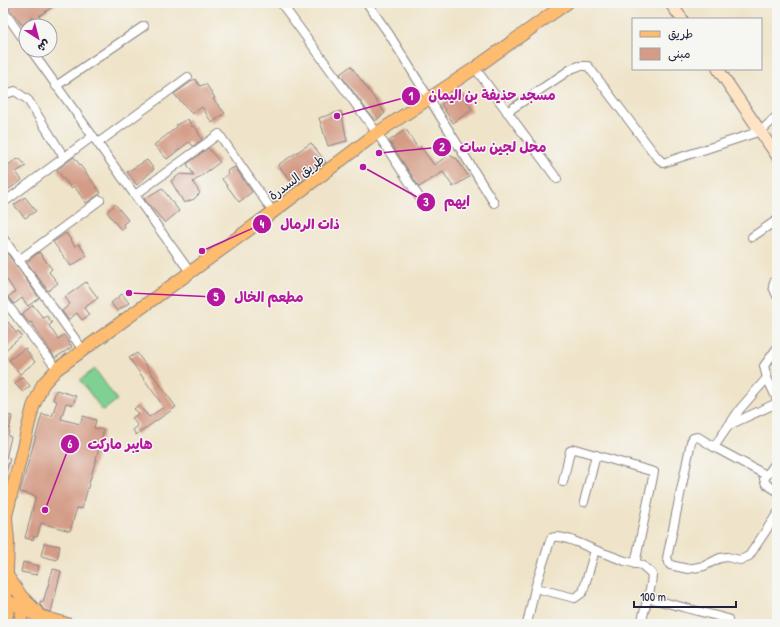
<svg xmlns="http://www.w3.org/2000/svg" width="780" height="627" viewBox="0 0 780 627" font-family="'Patrick Hand','Playpen Sans Arabic',sans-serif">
<rect width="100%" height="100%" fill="#f6f6f2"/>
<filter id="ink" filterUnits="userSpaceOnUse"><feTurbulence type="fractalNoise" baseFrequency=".025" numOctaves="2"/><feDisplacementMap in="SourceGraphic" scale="8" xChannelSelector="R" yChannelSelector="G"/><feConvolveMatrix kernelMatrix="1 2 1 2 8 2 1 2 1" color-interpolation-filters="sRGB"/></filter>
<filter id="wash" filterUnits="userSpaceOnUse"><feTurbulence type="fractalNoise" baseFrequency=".012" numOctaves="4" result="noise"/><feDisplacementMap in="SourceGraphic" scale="16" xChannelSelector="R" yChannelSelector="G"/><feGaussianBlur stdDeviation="0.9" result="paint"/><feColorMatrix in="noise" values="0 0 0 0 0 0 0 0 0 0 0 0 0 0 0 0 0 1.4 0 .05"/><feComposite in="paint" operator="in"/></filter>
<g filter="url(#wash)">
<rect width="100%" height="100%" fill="#efe4c9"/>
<path fill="#7ed193" stroke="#507a67" d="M95 369 117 400 103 411 80 380Z"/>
<g id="blocks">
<g fill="#d49c87">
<path d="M16 3H58L39 16 44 26H38L33 17 22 25 8 7Z"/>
<path d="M351 66 385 113 375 121 340 74Z"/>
<path d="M195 79 200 86 206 84 215 98 213 99 225 113 212 123 202 107 192 114 174 94Z"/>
<path d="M461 90 472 110 453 123 441 104Z"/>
<path d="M341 111 347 141 328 146 319 118Z"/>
<path d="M188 119 192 127 195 126 202 140 193 146 189 142 167 159 154 145 177 127 176 125Z"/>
<path d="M406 129 418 149 421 147 434 165 449 155 457 159 469 177 453 187 443 172 419 187 389 141Z"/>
<path d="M311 143 326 162 295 186 278 165Z"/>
<path d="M208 148 220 162 193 182 200 193 194 199 184 203 171 181 180 174 194 175 187 164Z"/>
<path d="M74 157 101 193 86 203 74 186 71 188 57 170Z"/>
<path d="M20 159 26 166 16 172 22 180 3 193V169L15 160Z"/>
<path d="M147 160 154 169 137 185 127 172Z"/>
<path d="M235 167 252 192 239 202 222 179 228 174 227 171Z"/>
<path d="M162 188 179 211 165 223 144 199Z"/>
<path d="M25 197 36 211 25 218 14 205Z"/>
<path d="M115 204 128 220 123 224 125 227 121 230 107 212Z"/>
<path d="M66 233 75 246 79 244 87 256 71 266 53 242Z"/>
<path d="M3 247 39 298 28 306 22 298 14 304 8 297 15 292 7 280 3 283Z"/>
<path d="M39 252 52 269 49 272 58 283 48 291 27 262Z"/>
<path d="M86 282 98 298 84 308 89 315 82 320 77 313 68 320 62 311 70 304 65 297Z"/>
<path d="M122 294 129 303 117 311 111 303Z"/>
<path d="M33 305 43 318 47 316 52 323 49 326 58 339 64 335 72 347 55 358 31 322 29 323 22 314Z"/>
<path d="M8 322 16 333 18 331 22 336 3 352V326Z"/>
<path d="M25 348 35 362 20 374 9 360Z"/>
<path d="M137 353 176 407 136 435 133 430 138 426 132 418 139 413 134 409 138 405 149 417 164 407 129 358Z"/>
<path d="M22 377 30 386 23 392 15 384Z"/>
<path d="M56 390 76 396 73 405 66 403 61 419 80 424 83 416 96 420 94 428 104 430 82 509 77 508 70 531 41 523 37 537 34 536 33 540 25 538 36 496 20 492 42 414 52 416 57 401 53 400Z"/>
<path d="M3 415 12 416 8 436 11 437 6 458 10 459 4 477H3Z"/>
<path d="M44 543 60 546 57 560 41 556Z"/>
<path d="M23 562 39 566 37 575 21 572Z"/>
<path d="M53 569 61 571 51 612 44 610 40 604V601L43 602Z"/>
</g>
</g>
</g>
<g filter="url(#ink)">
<use href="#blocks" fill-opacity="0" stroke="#888382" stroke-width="1"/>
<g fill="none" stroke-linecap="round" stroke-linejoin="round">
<defs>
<g id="street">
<path d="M281 3 377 133 421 200"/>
<path d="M367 3 389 34 494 203"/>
<path d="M3 10 26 43"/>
<path d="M31 50 190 272"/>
<path d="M475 68 557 179"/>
<path d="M56 86 144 26"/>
<path d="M3 95 15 91 28 100 64 157"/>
<path d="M507 112 571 69 579 66H588L656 156 663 163 761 131 777 116"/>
<path d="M98 143 188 77"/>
<path d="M135 195 219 134 273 212"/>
<path d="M3 203 93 136"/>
<path d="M752 237 777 220"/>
<path d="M3 238 83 350"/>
<path d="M18 261 100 200"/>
<path d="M777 278 774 282 773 287 777 296"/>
<path d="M3 299 57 369"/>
<path d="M777 348 764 366 767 378 777 399"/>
<path d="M729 425 777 403"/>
<path d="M714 447 698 437 693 438 691 442 667 558 670 565 688 569 704 566 720 558 727 557 740 560 749 556 777 514"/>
<path d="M777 461 764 479 766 484 777 491"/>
<path d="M766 475 714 447 740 409 767 378"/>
<path d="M563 482 570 451 575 449 654 472 635 564"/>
<path d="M584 502 596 455"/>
<path d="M595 550 625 561 642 565 652 574 651 585 641 624"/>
<path d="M648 598 728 619"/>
<path d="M527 624 535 588 551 538C560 533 585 546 595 550L583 592 575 598 535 588"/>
</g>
<g id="secondary">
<path d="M670 3 682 19"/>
<path d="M718 69 777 156"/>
</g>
<g id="primary">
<path d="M3 528 33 407 43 384 57 369 273 212 377 133 475 68 567 3"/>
<path d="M6 574 21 596 37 612"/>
<path d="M6 599 8 541 6 518"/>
<path d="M7 601 36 615 67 624"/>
<path d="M3 622C9 614 10 606 4 597"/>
<path d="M21 624V616L26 610"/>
</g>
</defs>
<use href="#street" stroke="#888382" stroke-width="10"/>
<use href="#secondary" stroke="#888382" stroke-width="13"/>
<use href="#primary" stroke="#888382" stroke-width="14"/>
<use href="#street" stroke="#fff" stroke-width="8"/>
<use href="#secondary" stroke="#fee4c5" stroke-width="11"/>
<use href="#primary" stroke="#fdbc6f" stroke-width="12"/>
</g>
</g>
<g text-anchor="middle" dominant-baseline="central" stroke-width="3" stroke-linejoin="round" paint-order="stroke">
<g font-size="13" fill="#22223b" stroke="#f6f6f2">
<text transform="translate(296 177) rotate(-37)">طريق السدرة</text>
</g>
</g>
<path fill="none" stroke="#b5179e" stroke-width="1.5" d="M337 116L411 96M379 153L442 147M363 167L426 202M202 251L262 224M129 293L216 297M45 510L70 444"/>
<g fill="#b5179e" stroke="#f6f6f2" stroke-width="1.5">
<circle cx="337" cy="116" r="4"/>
<circle cx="379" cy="153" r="4"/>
<circle cx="363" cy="167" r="4"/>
<circle cx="202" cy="251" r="4"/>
<circle cx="129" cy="293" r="4"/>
<circle cx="45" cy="510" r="4"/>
<circle cx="411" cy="96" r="10"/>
<circle cx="442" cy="147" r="10"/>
<circle cx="426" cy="202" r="10"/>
<circle cx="262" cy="224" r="10"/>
<circle cx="216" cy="297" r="10"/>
<circle cx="70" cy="444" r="10"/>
</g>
<g font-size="12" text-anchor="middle" font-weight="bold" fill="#fff">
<text x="411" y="100">1</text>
<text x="442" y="151">2</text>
<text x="426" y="206">3</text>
<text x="262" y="228">4</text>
<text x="216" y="301">5</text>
<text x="70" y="448">6</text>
</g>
<g font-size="14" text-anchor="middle" font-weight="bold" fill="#b5179e" stroke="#f6f6f2" stroke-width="3" stroke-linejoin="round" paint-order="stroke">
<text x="492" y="100">مسجد حذيفة بن اليمان</text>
<text x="503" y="152">محل لجين سات</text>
<text x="457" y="206">ايهم</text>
<text x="310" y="229">ذات الرمال</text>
<text x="269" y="302">مطعم الخال</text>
<text x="120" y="449">هايبر ماركت</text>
</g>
<rect width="780" height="627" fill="none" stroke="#f6f6f2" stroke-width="16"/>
<rect x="632" y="18" width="130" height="52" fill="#f6f6f2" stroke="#a1a1a9"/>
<rect x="640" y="31" width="20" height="6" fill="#fdbc6f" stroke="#a1a1a9"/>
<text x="668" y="38" font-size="12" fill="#22223b">طريق</text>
<rect x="640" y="48" width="20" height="12" fill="#d49c87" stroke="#a1a1a9"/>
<text x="668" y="58" font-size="12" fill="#22223b">مبنى</text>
<g transform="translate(38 38) rotate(144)"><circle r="19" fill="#f6f6f2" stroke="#a1a1a9"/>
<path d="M0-3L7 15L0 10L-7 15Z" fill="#b5179e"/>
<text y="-6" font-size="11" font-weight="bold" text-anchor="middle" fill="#22223b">ش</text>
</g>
<path d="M634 601v6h102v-6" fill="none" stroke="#22223b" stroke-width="2"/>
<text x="640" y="601" font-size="12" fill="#22223b" stroke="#f6f6f2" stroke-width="3" paint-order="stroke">100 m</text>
</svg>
